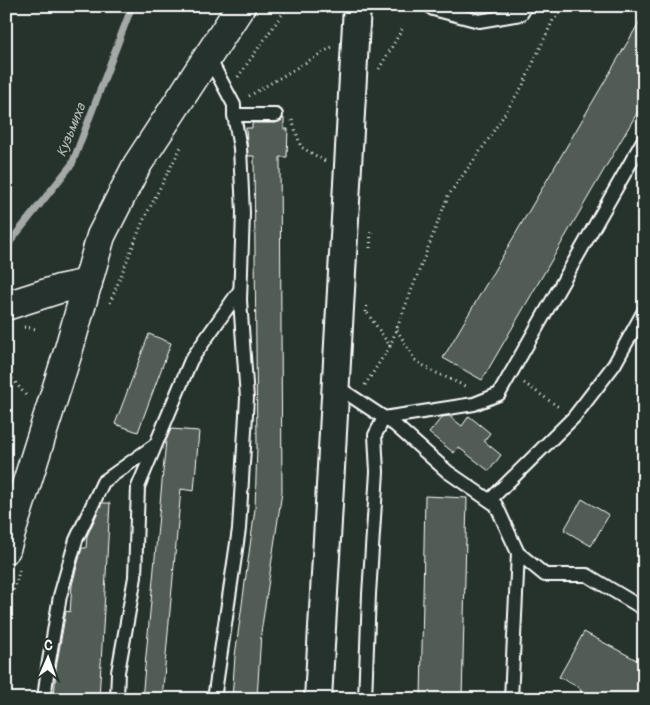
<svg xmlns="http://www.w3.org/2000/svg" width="650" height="705" viewBox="0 0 650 705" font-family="Pangolin,sans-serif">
<rect width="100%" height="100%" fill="#26332d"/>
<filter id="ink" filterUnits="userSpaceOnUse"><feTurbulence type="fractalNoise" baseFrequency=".02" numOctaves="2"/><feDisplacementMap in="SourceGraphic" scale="10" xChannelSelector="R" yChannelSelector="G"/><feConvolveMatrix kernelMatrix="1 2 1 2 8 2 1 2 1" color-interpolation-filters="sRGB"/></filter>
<g filter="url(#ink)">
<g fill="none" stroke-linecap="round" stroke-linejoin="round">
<path stroke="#a4a9a7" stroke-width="7" d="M6 247 72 164 132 6"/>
</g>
<g fill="#515c57" stroke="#fff">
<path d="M644 14V101L482 380 443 358Z"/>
<path d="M284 118V129H288L287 157H280L282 492 261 633 257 699H232L235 656 255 509 257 445 254 156H248L246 128H252V123H276Z"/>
<path d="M149 334 171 343 138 432 115 424Z"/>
<path d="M449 416 462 426 469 416 490 433 484 441 501 455 489 471 458 447 454 453 429 433 442 417Z"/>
<path d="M171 429 199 431 194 491 181 489 162 699H142L162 482 166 441Z"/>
<path d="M425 496 467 498 462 699H421Z"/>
<path d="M582 499 609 515 591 546 564 530Z"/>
<path d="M102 503H110L99 699H54L56 668 66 611 70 612 72 585 82 548H86L87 536Z"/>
<path d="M584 632 644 664V693L637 699H583L580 688 559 677Z"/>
</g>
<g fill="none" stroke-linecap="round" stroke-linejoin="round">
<defs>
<g id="service">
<path d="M430 6 433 9 479 21 521 14 526 6"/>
<path d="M209 58 234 105V115L240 148 243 213 240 300 247 398 239 529 214 699"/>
<path d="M234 115H276"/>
<path d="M336 386 395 425 448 472 496 505 518 553 545 575H587L644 609"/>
<path d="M490 500 574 417 614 365 644 311"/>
<path d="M44 699 48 667 60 596 76 540 103 482 155 445"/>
<path d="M117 699 118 672 135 577 138 487 191 360 240 290"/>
<path d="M365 699 369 594 377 472 375 435 384 418 474 404 499 394 644 139"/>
<path d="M511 699 518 553"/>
</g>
<path id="minor" d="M318 699 357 6"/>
<path id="tertiary" d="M6 306 59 289 88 283"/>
<path id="secondary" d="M6 549 68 352 101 236 137 165 241 6"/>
</defs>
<use href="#service" stroke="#fff" stroke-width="16"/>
<use href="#minor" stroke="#fff" stroke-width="30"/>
<use href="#tertiary" stroke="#fff" stroke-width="31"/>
<use href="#secondary" stroke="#fff" stroke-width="31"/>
<g stroke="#fff" stroke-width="3" stroke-dasharray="1 4" stroke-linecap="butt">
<path d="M379 69 404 26"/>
<path d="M238 77 288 6"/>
<path d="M249 96 332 47"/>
<path d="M292 120 301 147 325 161"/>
<path d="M370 248 371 232"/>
<path d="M110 303 143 221 182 145"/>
<path d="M366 312 367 304"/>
<path d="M24 327 36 329"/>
<path d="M397 330 415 360 430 370 467 387"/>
<path d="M390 346 448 196 486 143 523 85 553 20 567 6"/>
<path d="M6 371 28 398"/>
<path d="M524 383 560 408"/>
<path d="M365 385 390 346 366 311"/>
<path d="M6 614 20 569"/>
</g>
<use href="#service" stroke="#26332d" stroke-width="12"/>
<use href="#minor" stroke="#26332d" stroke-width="26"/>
<use href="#tertiary" stroke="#26332d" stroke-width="28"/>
<use href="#secondary" stroke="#26332d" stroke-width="28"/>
</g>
</g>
<g text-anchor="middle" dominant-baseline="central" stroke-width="4.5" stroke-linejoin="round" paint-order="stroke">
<g font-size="14" font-style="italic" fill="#b3b8b6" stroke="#26332d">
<text transform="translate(71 130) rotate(-68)">Кузьмиха</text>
</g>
</g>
<rect width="650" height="705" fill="none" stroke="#26332d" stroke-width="25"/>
<rect x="12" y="12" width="625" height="680" fill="none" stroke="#fff" stroke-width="2" filter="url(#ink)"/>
<g transform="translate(48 658) rotate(2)" stroke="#26332d" stroke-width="4" paint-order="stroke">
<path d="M0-4L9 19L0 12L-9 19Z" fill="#ffffff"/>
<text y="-8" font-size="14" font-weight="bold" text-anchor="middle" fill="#ffffff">С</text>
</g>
</svg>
